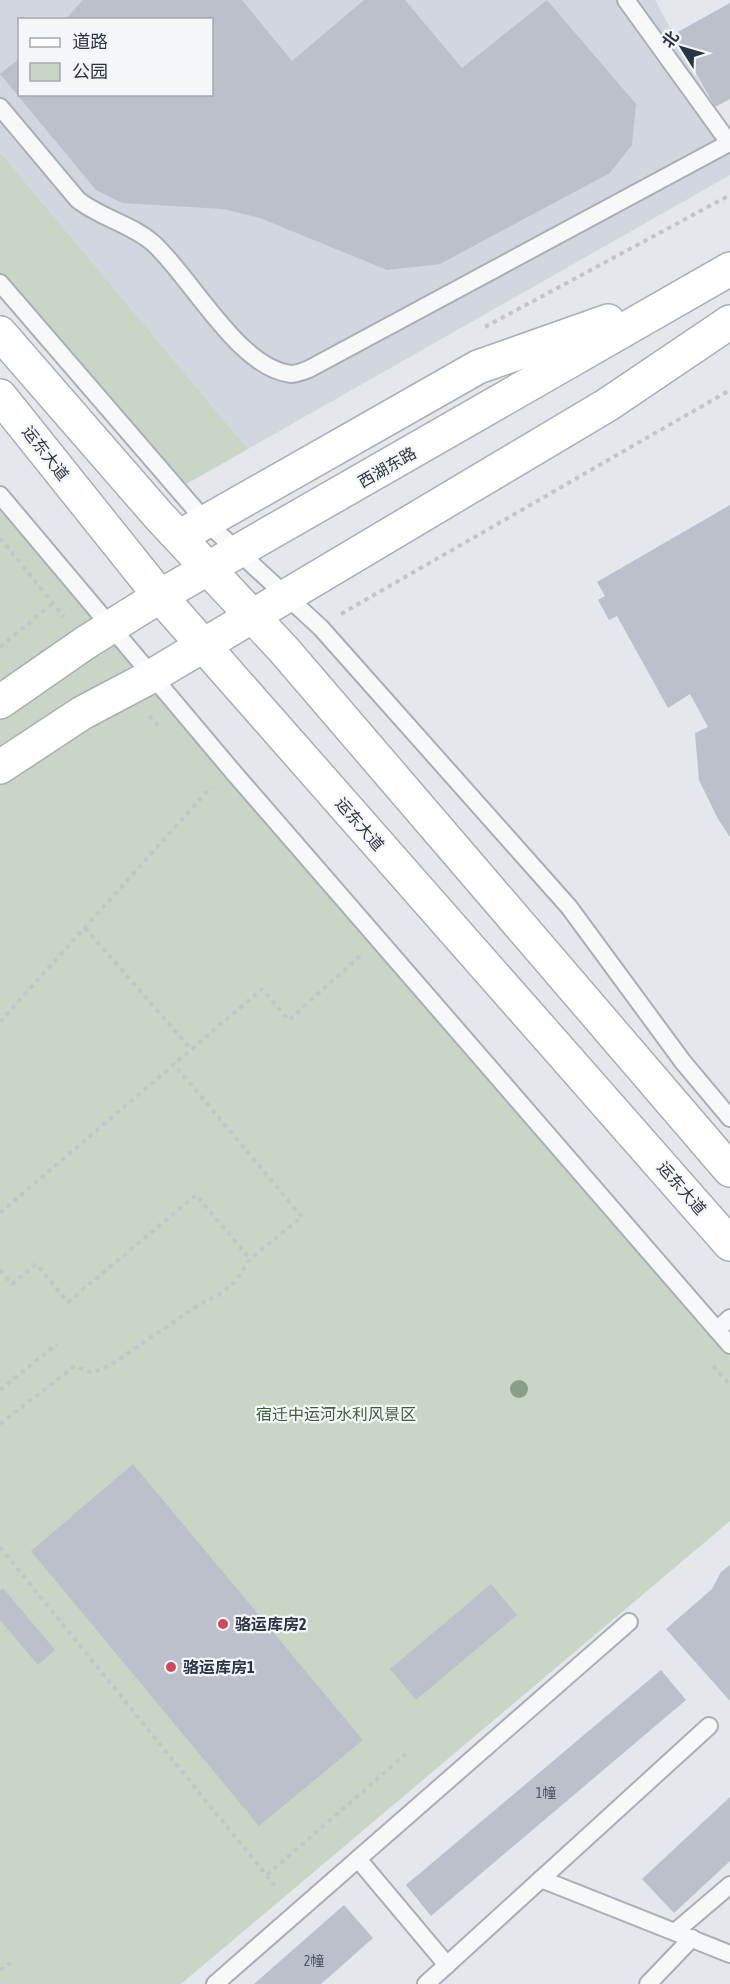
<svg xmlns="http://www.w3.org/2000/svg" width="730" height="1984" viewBox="0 0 730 1984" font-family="'Asap Condensed','Noto Sans SC',sans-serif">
<rect width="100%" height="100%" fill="#e4e7ec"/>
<path fill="#d2d6de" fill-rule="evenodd" d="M0 0H655L730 137V175L248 449 0 152ZM20 20H212V94H20Z"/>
<g fill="#c9d6c5">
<path d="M0 152 248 449 183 486 0 275Z"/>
<path d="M0 511 730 1356V1521L181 1984H0Z"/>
</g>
<g fill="#bbc0ca">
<path d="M83 0H242L292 61 364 0H405L462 68 547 0 636 104 632 145 610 173 440 264 387 270 260 218 223 209 122 203 96 190 0 74 20 58V94H212V20H65Z"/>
<path d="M730 3V99L715 107 674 34Z"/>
<path d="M730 505V837L718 819 699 780 695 733 708 727 690 694 668 708 617 616 609 620 598 600 605 596 597 582Z"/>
<path d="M133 1464 363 1740 259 1826 31 1551Z"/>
<path d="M730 1565V1701L666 1629 712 1589 721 1572Z"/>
<path d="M491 1584 517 1615 416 1700 390 1669Z"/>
<path d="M3 1588 55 1650 38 1665 0 1620V1590Z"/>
<path d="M661 1670 686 1700 431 1916 406 1885Z"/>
<path d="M730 1797V1861L674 1913 642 1879Z"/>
<path d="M344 1905 373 1938 321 1984H254Z"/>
</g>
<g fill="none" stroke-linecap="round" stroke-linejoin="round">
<defs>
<g id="service">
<path d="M626 0 730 144"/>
<path d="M0 107 78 200C101 218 131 224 153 243 191 277 238 368 291 374 297 374 304 371 309 369L729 143"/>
<path d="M0 283 206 522 321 628 569 907 683 1062 730 1118"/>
<path d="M0 495 234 773 730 1345"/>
<path d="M717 1330 730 1318"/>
<path d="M358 1859 447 1965"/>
<path d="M541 1879 730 1954"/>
<path d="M676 1931 730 1885"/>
<path d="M215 1984 629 1622"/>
<path d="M426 1984 709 1726"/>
<path d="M648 1984 692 1938"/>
</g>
<g id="secondary">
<path d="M0 333 159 516 284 650 730 1170"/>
<path d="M0 396 160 596 730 1244"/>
<path d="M179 537 478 367 608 321"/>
<path d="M0 702 85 643 160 596 730 269"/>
<path d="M0 767 82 713 152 676 607 405 730 322"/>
</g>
</defs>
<use href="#service" stroke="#a9aeb7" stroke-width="20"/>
<use href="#secondary" stroke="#a9aeb7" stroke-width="36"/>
<g stroke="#c2c5cb" stroke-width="4" stroke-dasharray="4.5 4.5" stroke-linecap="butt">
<path d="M485 327 730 195"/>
<path d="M0 538 64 617"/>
<path d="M341 614 730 390"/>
<path d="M0 647 53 603"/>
<path d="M149 716 160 728"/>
<path d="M85 928 191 1049"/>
<path d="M0 1022 211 787"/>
<path d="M0 1213 262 989 289 1020 360 956"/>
<path d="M0 1270 12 1284 36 1264 68 1302 196 1195 250 1259"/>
<path d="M713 1366 730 1385"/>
<path d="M0 1390 57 1344"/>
<path d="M0 1424 75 1366 92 1373 112 1364 200 1304 222 1293 234 1283 250 1259 302 1217 174 1064"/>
<path d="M0 1547 275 1886"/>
<path d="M267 1875 406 1754"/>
<path d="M0 1970 11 1963"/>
</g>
<use href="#service" stroke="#f7f8fa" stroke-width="16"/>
<use href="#secondary" stroke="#fff" stroke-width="33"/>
</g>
<circle fill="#899d89" cx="519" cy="1389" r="9"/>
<g fill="#d1495b" stroke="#f4f6f9" stroke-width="2">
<circle cx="223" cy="1624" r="6"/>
<circle cx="171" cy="1667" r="6"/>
</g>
<g text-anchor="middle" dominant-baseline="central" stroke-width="4.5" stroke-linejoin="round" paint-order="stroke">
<g font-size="14" fill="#4f5766">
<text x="546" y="1793">1幢</text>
<text x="314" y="1961">2幢</text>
</g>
<g font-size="16" fill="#2b3445" stroke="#f4f6f9">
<text transform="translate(46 453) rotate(52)">运东大道</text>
<text transform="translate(387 467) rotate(-30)">西湖东路</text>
<text transform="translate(360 824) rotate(49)">运东大道</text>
<text transform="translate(682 1188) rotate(49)">运东大道</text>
</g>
<g font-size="16" fill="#3f6138" stroke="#f4f6f9">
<text x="336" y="1414">宿迁中运河水利风景区</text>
</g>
<g font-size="16" font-weight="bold" fill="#2b3445" stroke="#f4f6f9" text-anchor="start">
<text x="235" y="1624">骆运库房2</text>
<text x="183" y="1667">骆运库房1</text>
</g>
</g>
<rect x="18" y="18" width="195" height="78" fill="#f4f6f9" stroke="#a4a8b1" stroke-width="1.5"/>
<rect x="30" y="38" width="30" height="9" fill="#ffffff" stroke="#a4a8b1" stroke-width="1.5"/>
<text x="72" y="48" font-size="18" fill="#2b3445">道路</text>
<rect x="30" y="63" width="30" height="18" fill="#c9d6c5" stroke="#a4a8b1" stroke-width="1.5"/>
<text x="72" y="78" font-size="18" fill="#2b3445">公园</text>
<g transform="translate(682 48) rotate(307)" stroke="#f4f6f9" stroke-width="4.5" paint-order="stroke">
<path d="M0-4.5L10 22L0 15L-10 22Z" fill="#2b3445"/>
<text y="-9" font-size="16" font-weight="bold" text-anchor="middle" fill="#2b3445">北</text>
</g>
</svg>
